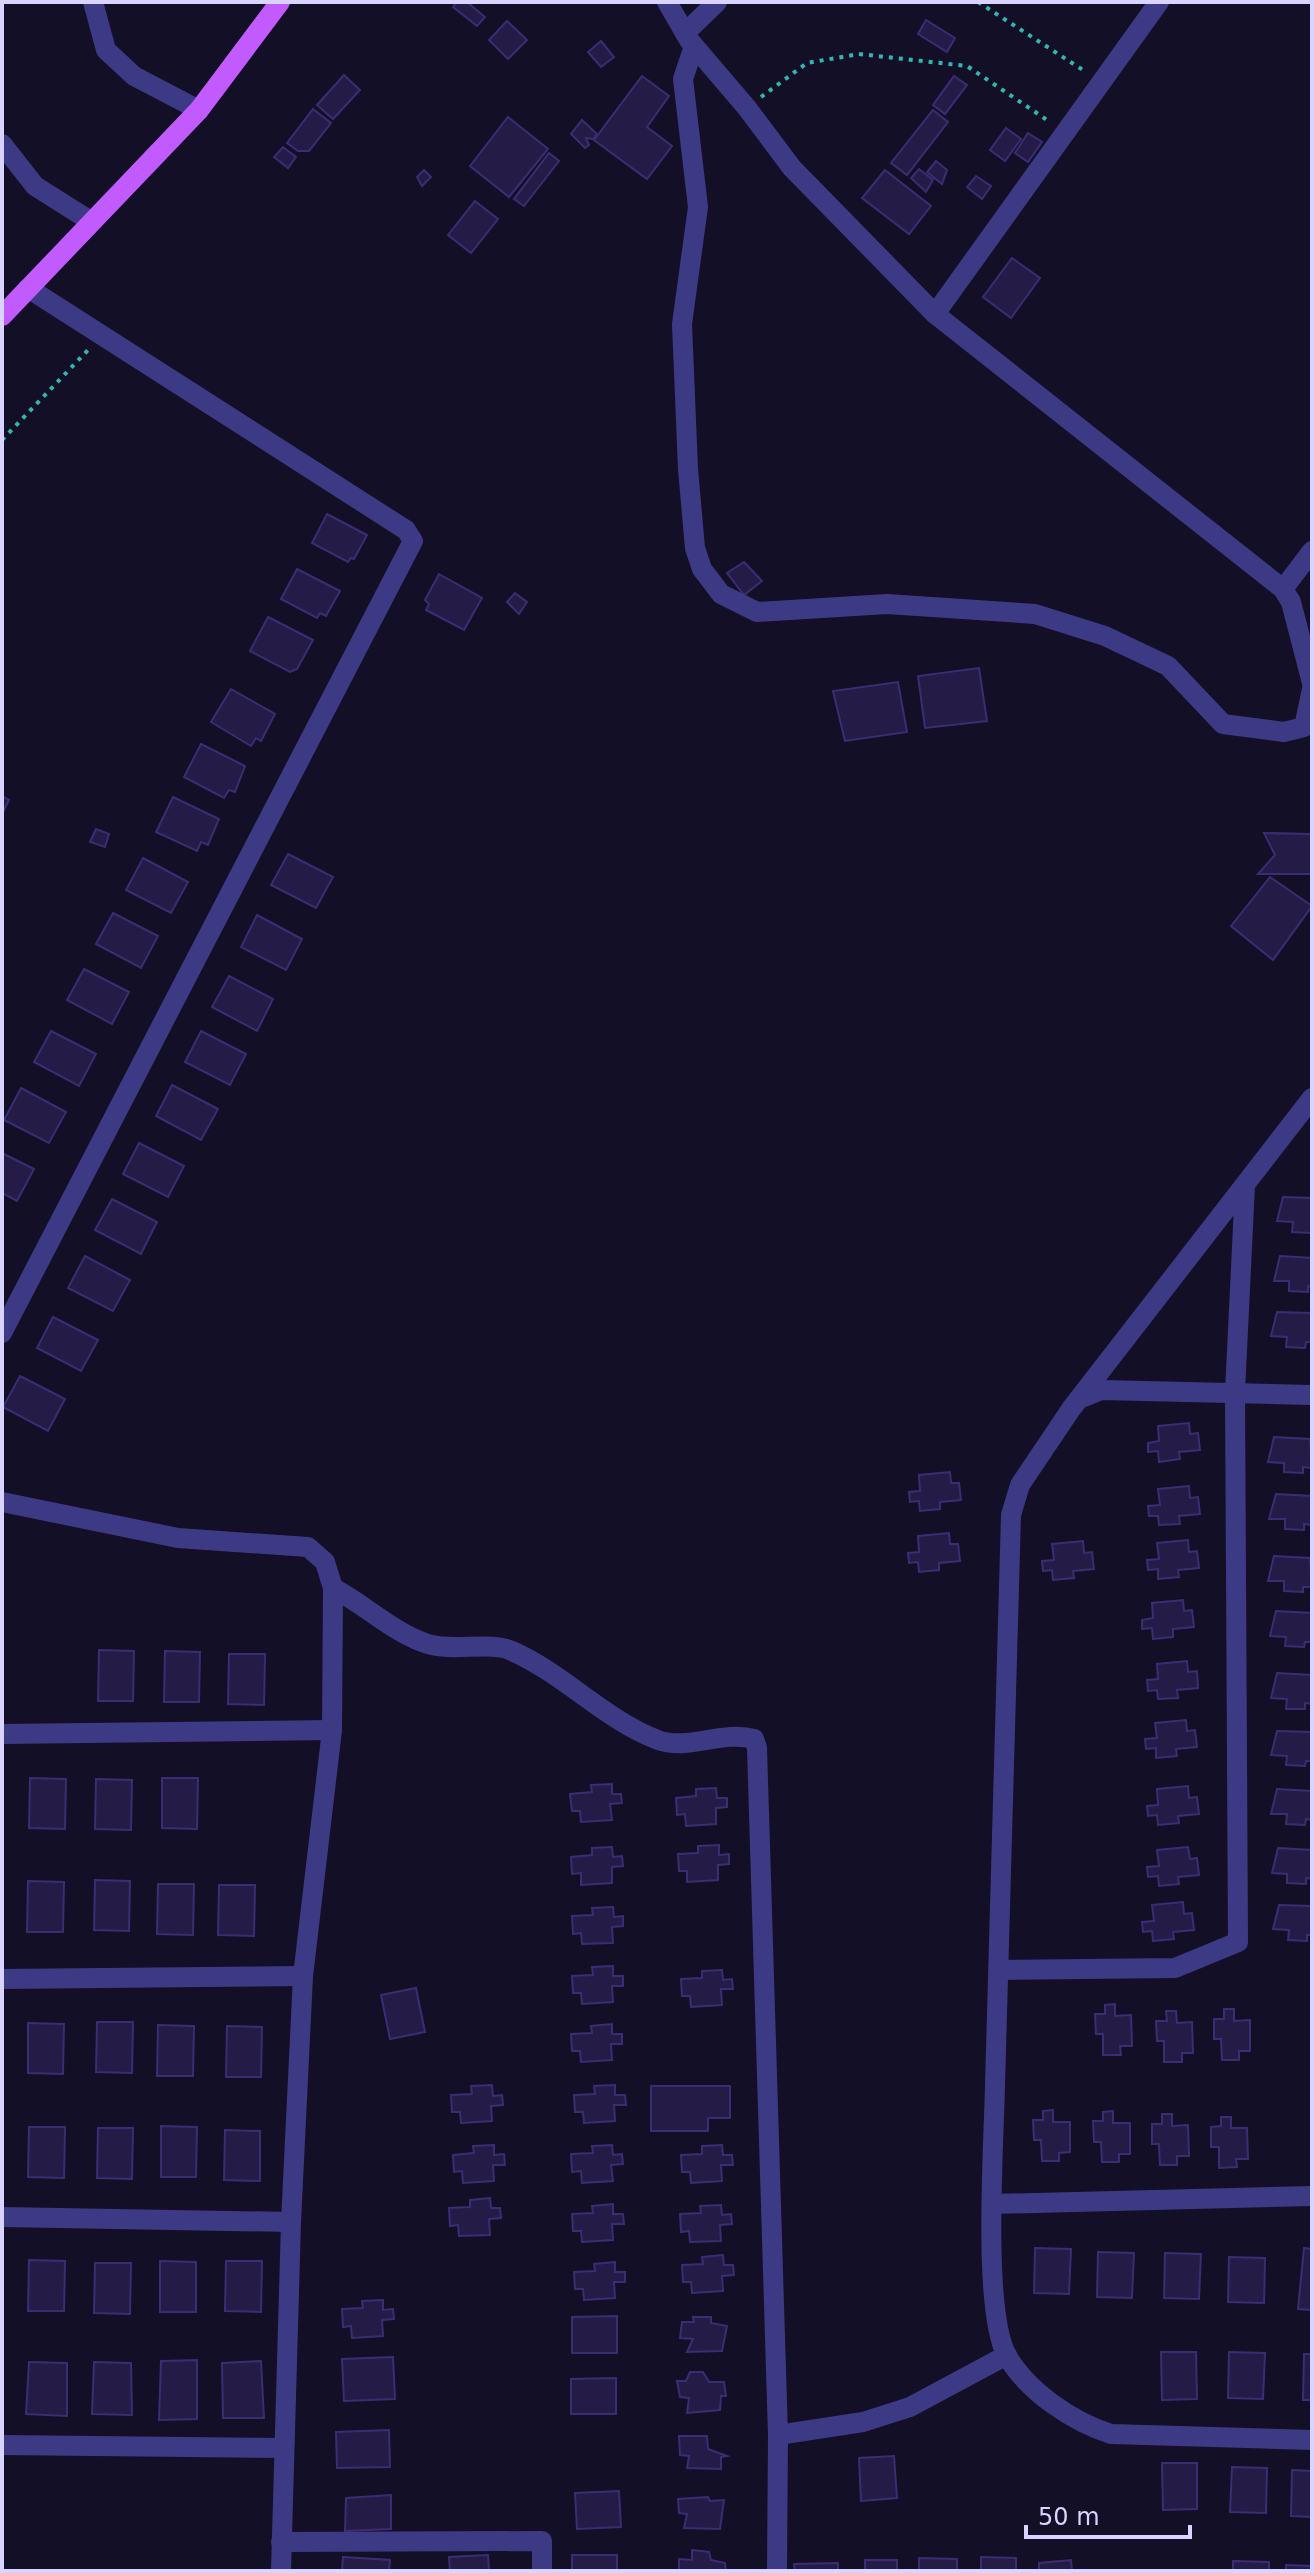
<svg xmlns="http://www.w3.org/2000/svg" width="1314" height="2573" viewBox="0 0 1314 2573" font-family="'DejaVu Sans',sans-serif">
<rect width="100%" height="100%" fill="#130f26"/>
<g fill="#241b47" stroke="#3b2d73" stroke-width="2">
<path d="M457 2H467L485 17 477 26 453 7Z"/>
<path d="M926 20 955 38 947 52 918 34Z"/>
<path d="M507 21 527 40 508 59 489 40Z"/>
<path d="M601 41 614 57 601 67 588 52Z"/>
<path d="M344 75 360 90 333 119 317 105Z"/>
<path d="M642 76 669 96 647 127 672 146 647 179 594 140Z"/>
<path d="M954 76 967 85 945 114 933 105Z"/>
<path d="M313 109 331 123 309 151H298L287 143Z"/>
<path d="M933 110 948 122 907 175 891 163Z"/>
<path d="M508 117 548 149 509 197 470 166Z"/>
<path d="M582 120 597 134 593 139 586 138 589 145 585 148 571 134Z"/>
<path d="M1006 128 1021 139 1005 161 990 150Z"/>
<path d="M1028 133 1042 142 1028 162 1015 153Z"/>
<path d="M283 147 296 157 288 168 274 157Z"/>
<path d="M549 153 559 161 524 206 514 199Z"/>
<path d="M936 161 947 170 942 184 927 172Z"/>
<path d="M919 169 933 180 926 192 911 178Z"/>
<path d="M424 170 431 177 422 186 417 177Z"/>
<path d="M885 170 931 206 909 234 862 198Z"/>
<path d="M976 176 991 186 982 199 967 187Z"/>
<path d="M475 201 498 219 471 253 448 235Z"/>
<path d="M1012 258 1040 278 1011 318 983 297Z"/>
<path d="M327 514 367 535 354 559 351 558 348 562 312 543Z"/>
<path d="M744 562 762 581 744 595 727 573Z"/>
<path d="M297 569 340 591 326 616 320 613 317 618 281 599Z"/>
<path d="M439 574 482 598 464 630 426 610 429 604 425 600Z"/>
<path d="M515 593 527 602 519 614 507 602Z"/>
<path d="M268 617 313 640 297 669 290 672 250 651Z"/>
<path d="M979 668 987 721 925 728 918 676Z"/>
<path d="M898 682 907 732 845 741 833 691Z"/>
<path d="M231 689 275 714 261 741 256 738 251 746 211 722Z"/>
<path d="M201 744 245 766 235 792 229 790 224 798 184 777Z"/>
<path d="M2 796 9 800 2 814Z"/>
<path d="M173 797 219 819 208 845 201 842 197 851 156 832Z"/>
<path d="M96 829 109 834 105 847 90 842Z"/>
<path d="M1264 833 1312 834V874H1258L1275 855Z"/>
<path d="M288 854 333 877 316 908 271 885Z"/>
<path d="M143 858 188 882 171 913 126 890Z"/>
<path d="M1270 877 1312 906 1273 960 1231 926Z"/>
<path d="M113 913 158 936 141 968 96 944Z"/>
<path d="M257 915 302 939 286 970 241 947Z"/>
<path d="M84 969 129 992 112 1024 67 1000Z"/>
<path d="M229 976 273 999 257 1031 212 1007Z"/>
<path d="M51 1031 96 1054 79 1086 34 1062Z"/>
<path d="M201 1031 246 1054 230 1085 185 1062Z"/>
<path d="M172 1085 218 1109 201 1140 156 1116Z"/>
<path d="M21 1088 66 1112 49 1143 4 1120Z"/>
<path d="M139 1143 184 1166 168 1197 123 1174Z"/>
<path d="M2 1153 34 1169 17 1201 2 1193Z"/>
<path d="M1283 1197 1312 1198 1311 1233 1292 1232 1293 1222 1277 1221Z"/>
<path d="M112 1199 157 1222 141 1254 95 1230Z"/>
<path d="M85 1256 130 1280 113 1311 68 1288Z"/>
<path d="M1280 1256 1312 1258V1287L1308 1286V1292L1289 1291V1281H1274Z"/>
<path d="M1277 1312 1312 1313V1342H1306L1305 1348 1286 1347 1287 1337 1271 1336Z"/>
<path d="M53 1317 98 1340 81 1371 37 1348Z"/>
<path d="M20 1376 65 1399 48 1431 3 1407Z"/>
<path d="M1189 1423 1190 1434 1198 1433 1200 1450 1179 1452 1180 1459 1159 1462 1158 1451 1148 1452V1443L1159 1441 1158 1426Z"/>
<path d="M1274 1437 1310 1439 1312 1468 1303 1467V1473L1284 1472V1463L1268 1462Z"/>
<path d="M950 1472 951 1483H959L961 1500 940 1502V1509L920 1511 919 1501 910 1502 909 1492 920 1491 919 1475Z"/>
<path d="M1189 1486 1190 1498 1198 1497 1200 1514 1179 1516 1180 1524 1159 1525 1158 1516H1149L1148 1506 1160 1505 1158 1489Z"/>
<path d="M1276 1494 1312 1496V1525L1304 1524V1530L1285 1529V1519H1269Z"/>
<path d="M949 1533 950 1544H958L960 1561 939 1563V1570L919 1572 918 1562 909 1563 908 1553 919 1552 918 1536Z"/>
<path d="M1188 1540 1189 1552 1197 1551 1199 1568 1178 1570 1179 1577 1158 1579V1569L1148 1570 1147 1560 1159 1559 1157 1543Z"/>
<path d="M1083 1541 1084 1553 1092 1552 1094 1569 1073 1571 1074 1578 1053 1580 1052 1570 1043 1571 1042 1561 1054 1560 1052 1544Z"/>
<path d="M1274 1556 1310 1558 1312 1587H1303V1592L1284 1591V1581H1268Z"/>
<path d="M1183 1600 1184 1611 1192 1610 1194 1627 1173 1629V1637L1153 1639 1152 1628 1142 1629V1620L1153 1618 1152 1603Z"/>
<path d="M1276 1611 1312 1613V1642H1305L1304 1647 1285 1646 1286 1637 1270 1636Z"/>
<path d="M99 1650 134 1651 133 1701H98Z"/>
<path d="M165 1651 200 1652 199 1702H164Z"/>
<path d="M229 1654H265L264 1705 228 1704Z"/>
<path d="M1187 1661 1188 1672 1197 1671 1198 1688 1177 1690 1178 1698 1158 1699 1157 1690 1148 1691 1147 1680 1158 1679 1157 1664Z"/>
<path d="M1277 1673 1312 1675V1704L1305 1703V1709H1286L1287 1699 1271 1698Z"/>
<path d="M1186 1720 1187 1731 1195 1730 1197 1747 1176 1749 1177 1756 1156 1758V1748L1146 1749 1145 1739 1157 1738 1155 1723Z"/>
<path d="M1277 1731 1312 1732V1761H1306L1305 1766 1286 1765 1287 1756 1271 1755Z"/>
<path d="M30 1778 66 1779 65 1829 29 1828Z"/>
<path d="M162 1778H198L197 1829 162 1828Z"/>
<path d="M96 1779 132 1780 131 1830 95 1829Z"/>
<path d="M612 1784V1794H621L622 1803 610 1804 612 1820 581 1822 580 1811H572L570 1794 592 1792 591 1785Z"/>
<path d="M1188 1786 1189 1798 1197 1797 1199 1814 1178 1816 1179 1823 1158 1825 1157 1815 1148 1816 1147 1806 1158 1805 1157 1789Z"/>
<path d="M716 1788 717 1798H727V1807L716 1808V1824L686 1826 685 1814 677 1815 676 1798 696 1796V1789Z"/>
<path d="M1277 1789 1312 1791V1820L1306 1819 1305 1825 1286 1824 1287 1814H1271Z"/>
<path d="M719 1845V1855L729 1854V1864L718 1865V1880L687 1882V1871H679L678 1854 698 1853V1846Z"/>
<path d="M612 1847 613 1857 622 1856 623 1866 612 1867V1883L581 1885V1873L572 1874 571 1857 592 1855V1848Z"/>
<path d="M1188 1847 1190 1859 1197 1858 1199 1875 1178 1877 1179 1884 1159 1886 1158 1876 1148 1877 1147 1867 1159 1866 1157 1850Z"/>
<path d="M1278 1848 1312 1850V1879L1306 1878V1884L1287 1883V1874L1272 1873Z"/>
<path d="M95 1880 130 1881 129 1931 94 1930Z"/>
<path d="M28 1881 64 1882 63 1932H27Z"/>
<path d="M158 1884H194L193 1935 157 1934Z"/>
<path d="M219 1885H255L254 1936 218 1935Z"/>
<path d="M1183 1902 1184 1914 1192 1913 1194 1930 1173 1932 1174 1939 1153 1941 1152 1931 1143 1932 1142 1922 1154 1921 1152 1905Z"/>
<path d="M1279 1905 1312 1906V1935H1307V1941L1288 1940 1289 1930 1273 1929Z"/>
<path d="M613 1907 614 1917 623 1916V1926L612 1927 613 1943 582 1944 581 1933 573 1934 572 1916 593 1915 592 1908Z"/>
<path d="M613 1966V1976H623V1986H612L613 2002 582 2004 581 1993H573L572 1976 593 1975 592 1967Z"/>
<path d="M722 1970 723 1980 732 1979 733 1989H721L722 2005 691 2007 690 1996H682L681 1979 702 1978V1971Z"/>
<path d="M416 1988 425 2032 390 2039 381 1995Z"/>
<path d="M1115 2004V2016L1131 2015 1132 2046H1120L1121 2055H1103V2034H1096L1095 2014H1105V2005Z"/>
<path d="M1224 2009H1234V2021L1250 2020V2051H1239V2060H1222L1221 2039H1214V2019H1224Z"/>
<path d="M1166 2011H1176L1177 2023 1192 2022 1193 2053H1182V2062H1164V2041H1157L1156 2021H1167Z"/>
<path d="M97 2022H133L132 2073 96 2072Z"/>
<path d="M28 2023 64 2024 63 2074 28 2073Z"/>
<path d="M612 2024V2034H622V2044H611L612 2060 581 2062 580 2051H572L571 2034 592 2033 591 2026Z"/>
<path d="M158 2025 194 2026 193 2076H157Z"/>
<path d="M227 2026 262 2027 261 2077H226Z"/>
<path d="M492 2085 493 2096 502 2095 503 2105 491 2106 492 2121 461 2123 460 2112H452L451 2095 472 2094 471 2086Z"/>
<path d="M615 2085V2095H625L626 2105H614L615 2121 584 2123 583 2112H575L574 2095 595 2094 594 2086Z"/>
<path d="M651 2086H730V2118H708V2131H651Z"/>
<path d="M1053 2110V2122H1070V2152L1059 2153V2161H1042L1041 2140H1034L1033 2120H1043V2111Z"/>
<path d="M1113 2111V2123H1130V2154H1119V2162H1102L1101 2142H1094L1093 2121H1103V2112Z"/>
<path d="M1162 2114H1172V2126L1188 2125 1189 2156H1177V2165H1160L1159 2144H1152V2124H1162Z"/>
<path d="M1221 2117H1231V2128H1247L1248 2159H1236L1237 2167 1219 2168V2147H1211V2127L1221 2126Z"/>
<path d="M161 2126 197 2127 196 2177H161Z"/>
<path d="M29 2127H65L64 2178 28 2177Z"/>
<path d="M98 2128H133L132 2179 97 2178Z"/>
<path d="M225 2130 260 2131V2181L224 2180Z"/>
<path d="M494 2145V2155L504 2154 505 2165H493L494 2181 463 2183 462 2171 454 2172 453 2155 474 2153 473 2146Z"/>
<path d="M612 2145 613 2155 622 2154 623 2164 611 2165 613 2181 582 2183 581 2171 572 2172 571 2154 593 2153 592 2146Z"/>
<path d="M722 2145 723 2155H732L733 2165H721L722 2181 691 2183 690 2172H682L681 2155 702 2154V2146Z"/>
<path d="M490 2198 491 2208H500L501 2218 489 2219 490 2235 459 2236 458 2225 450 2226 449 2208 470 2207V2200Z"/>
<path d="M613 2204V2214H623L624 2224H612L613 2240 582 2242 581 2231H573L572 2214 593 2213 592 2206Z"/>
<path d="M721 2205 722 2215 731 2214 732 2224 720 2225 721 2241 690 2242 689 2231 681 2232 680 2214 701 2213 700 2206Z"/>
<path d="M1035 2248 1071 2249 1069 2294 1034 2293Z"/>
<path d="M1304 2248 1312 2249V2310L1298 2309Z"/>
<path d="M1098 2252 1134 2253 1132 2298 1097 2297Z"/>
<path d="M1165 2253 1201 2254 1199 2299 1164 2298Z"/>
<path d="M723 2255 724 2265H733L734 2275 722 2276 723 2291 692 2293 691 2282H683L682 2265 703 2264 702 2257Z"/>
<path d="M1229 2257 1265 2258 1264 2303 1228 2302Z"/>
<path d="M29 2260 65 2261 64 2311H28Z"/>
<path d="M160 2261 196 2262V2312H160Z"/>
<path d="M226 2261H262L261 2312 225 2311Z"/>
<path d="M615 2262V2272H625V2282H614L615 2298 584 2300 583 2289H575L574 2272 595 2271 594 2264Z"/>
<path d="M95 2263H131L130 2314 94 2313Z"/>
<path d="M383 2300V2310L393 2309 394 2319 382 2320 383 2336 352 2338 351 2326 343 2327 342 2309 363 2308 362 2301Z"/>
<path d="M617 2316V2353H572V2317Z"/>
<path d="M693 2317H711V2323L727 2326 722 2351 687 2352 693 2339 680 2338 682 2322H694Z"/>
<path d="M1161 2352H1196L1197 2399 1162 2400Z"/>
<path d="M1229 2352 1265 2353 1263 2399 1228 2398Z"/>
<path d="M1304 2354H1312V2400H1303Z"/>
<path d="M393 2357 395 2399 344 2401 342 2359Z"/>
<path d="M197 2360V2419L159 2420 161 2361Z"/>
<path d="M261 2361 264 2418H223L222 2363Z"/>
<path d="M29 2362 67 2363V2416L26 2414Z"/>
<path d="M94 2362 131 2363 132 2415 92 2414Z"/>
<path d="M690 2372H703L709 2382H724L726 2396H721L720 2410 687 2413 689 2398 680 2397 677 2381H686Z"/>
<path d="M616 2378V2414H571V2379Z"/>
<path d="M389 2430 390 2467 337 2468 336 2432Z"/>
<path d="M679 2436H707L708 2449 727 2456 721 2457V2469L687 2468 689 2456 680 2455Z"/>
<path d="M894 2456 897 2498 861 2501 859 2458Z"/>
<path d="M1162 2463H1197V2509L1163 2510Z"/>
<path d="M1232 2467 1267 2468 1266 2513 1230 2512Z"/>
<path d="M1292 2470 1312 2471V2517L1291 2516Z"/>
<path d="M619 2491 621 2527 577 2529 575 2493Z"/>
<path d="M391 2495V2529L345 2531 346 2498Z"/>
<path d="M708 2497 710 2501 724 2500 720 2529 684 2528 687 2514 679 2513 678 2499Z"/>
<path d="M692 2550 709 2552 711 2560 725 2563 726 2571H679V2559L692 2560Z"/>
<path d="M488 2555 489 2571H450L449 2557Z"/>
<rect x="572" y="2555" width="45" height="16"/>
<path d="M343 2557 390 2560 389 2571H342Z"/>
<path d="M981 2557 1016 2558V2571H981Z"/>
<path d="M919 2558 957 2559V2571H919Z"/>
<rect x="865" y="2560" width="32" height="11"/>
<path d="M1071 2560 1072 2571H1039V2563Z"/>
<path d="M1233 2561 1269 2562V2571H1233Z"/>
<path d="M838 2563V2571H795L794 2564Z"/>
<path d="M1286 2565 1312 2566V2571H1286Z"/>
</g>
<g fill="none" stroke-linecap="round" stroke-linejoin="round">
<g stroke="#2fb8b0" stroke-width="4" stroke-dasharray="4 6" stroke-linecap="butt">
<path d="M978 2 1086 72"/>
<path d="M761 97 807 63 859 54 967 66 1050 122"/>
<path d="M2 440 89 349"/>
</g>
<g stroke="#3d3a85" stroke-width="20">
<path d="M93 2 106 50 134 76 199 110"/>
<path d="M667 2 689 40 747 108 792 168 935 314 1283 589 1291 602 1312 683"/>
<path d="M685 33 717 2"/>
<path d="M694 46 683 79 698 207 682 324 688 469 695 548 702 569 721 594 757 612 887 604 1035 614 1105 636 1168 666 1223 724 1284 732 1304 727 1312 689"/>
<path d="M2 144 35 186 92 222"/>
<path d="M935 314 1159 2"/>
<path d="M1283 589 1312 551"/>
<path d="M1312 1098 1071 1409 1020 1485 1011 1515C1006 1705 1001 1895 995 2085 994 2142 982 2310 1007 2356 1028 2392 1073 2422 1111 2434L1312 2440"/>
<path d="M2 1333 413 541 406 530 28 288"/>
<path d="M1084 1397 1101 1390 1312 1395"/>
<path d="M2 1502 178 1538 308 1547 325 1562 333 1588 332 1730 303 1976 291 2222 281 2571"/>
<path d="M333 1588C364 1604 395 1634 428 1644 452 1652 492 1641 512 1651 564 1674 605 1720 658 1740 689 1751 722 1730 754 1739L757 1748 778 2435 777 2571"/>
<path d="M2 1734 332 1730"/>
<path d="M999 1970 1175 1968 1238 1942 1235 1392 1245 1185"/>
<path d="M2 1979 303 1976"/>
<path d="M992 2204 1312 2196"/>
<path d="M2 2217 291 2222"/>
<path d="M778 2435 863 2422 910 2407 1007 2355"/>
<path d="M2 2445 284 2448"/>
<path d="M281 2542 542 2541V2571"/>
</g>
<path stroke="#c25bff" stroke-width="20" d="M2 316 199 110 280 2"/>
</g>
<rect width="1314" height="2573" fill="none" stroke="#d9d4ff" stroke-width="8"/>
<path d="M1026 2525v12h164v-12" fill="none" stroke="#d9d4ff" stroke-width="4"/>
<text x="1038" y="2525" font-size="24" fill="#d9d4ff" stroke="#130f26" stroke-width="6" paint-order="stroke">50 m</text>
</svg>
